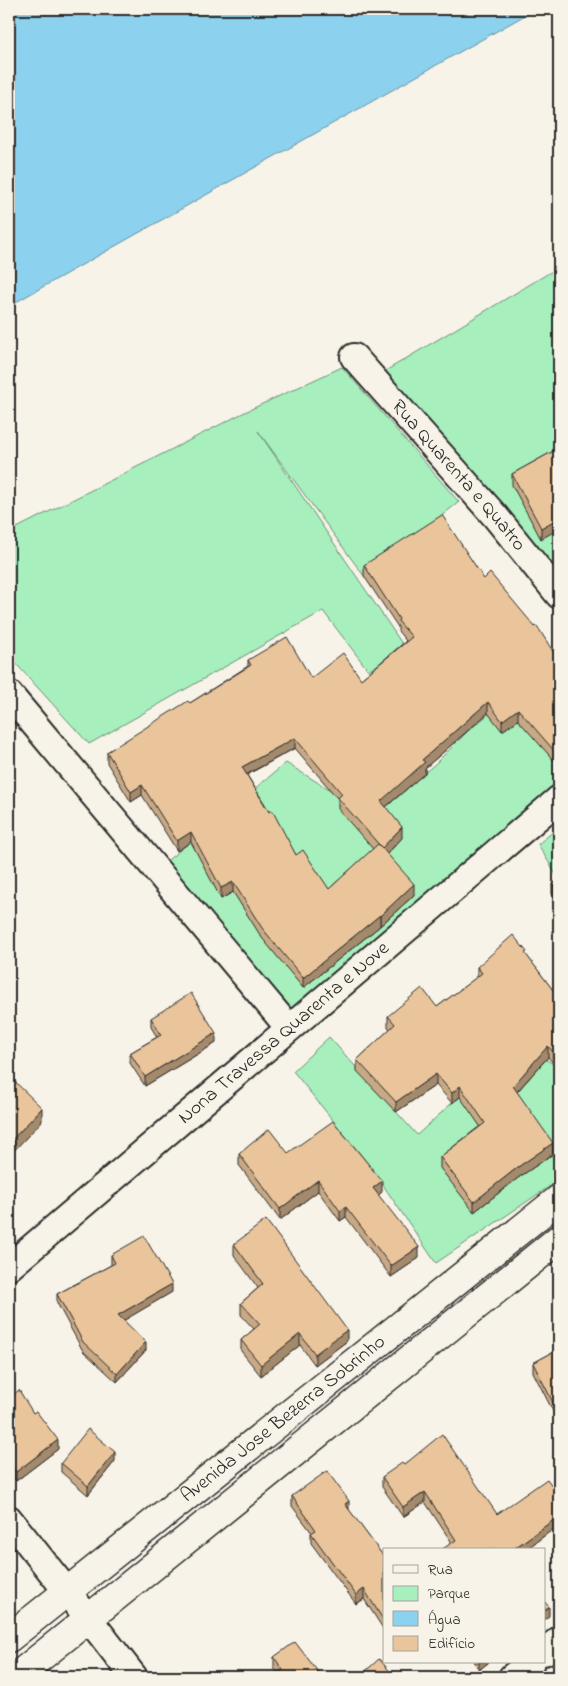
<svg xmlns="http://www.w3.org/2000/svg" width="568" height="1686" viewBox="0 0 568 1686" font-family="'Indie Flower',sans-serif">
<rect width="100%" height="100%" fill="#f7f3e8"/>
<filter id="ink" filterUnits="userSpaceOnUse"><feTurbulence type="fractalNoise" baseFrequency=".02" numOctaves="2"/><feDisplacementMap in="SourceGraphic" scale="10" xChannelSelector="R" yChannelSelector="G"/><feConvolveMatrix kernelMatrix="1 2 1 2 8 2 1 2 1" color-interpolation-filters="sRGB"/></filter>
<g filter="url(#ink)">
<g fill="#a7f0bd" stroke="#698e74">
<path d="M559 267V580L382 373Z"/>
<path d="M342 367 459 502 364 576 258 431 407 651 368 670 323 611 89 744 9 656V532L245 412Z"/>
<path d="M559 658V784L289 1014 163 864 286 763 335 793 406 789 436 763 469 730Z"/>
<path d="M559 827V880L538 844Z"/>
<path d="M329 1037 417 1135 452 1103 527 1047 559 1068V1180L436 1263 370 1166 293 1071Z"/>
</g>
<path fill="#8cd1ee" stroke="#658fa0" d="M9 9H536L9 306Z"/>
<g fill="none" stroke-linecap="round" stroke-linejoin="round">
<defs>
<g id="street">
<path id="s1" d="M354 357 495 516 559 595"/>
<path d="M9 694 289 1028"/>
<path id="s2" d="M9 1267 559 799"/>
<path d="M9 1519 89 1619 134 1677"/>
<path d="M544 1652 559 1640"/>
<path d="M512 1677 531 1662"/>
</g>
<g id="secondary">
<path id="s3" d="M9 1638 559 1199"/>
<path d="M16 1677 559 1239"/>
</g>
</defs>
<use href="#street" stroke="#2b2b2b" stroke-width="30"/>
<use href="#secondary" stroke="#2b2b2b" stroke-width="31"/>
<use href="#street" stroke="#f7f3e8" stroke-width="26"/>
<use href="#secondary" stroke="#f7f3e8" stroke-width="28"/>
</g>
<g fill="#c9a985" stroke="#2b2b2b" fill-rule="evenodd">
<path d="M559 448 541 539 512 485V474Z"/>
<path d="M364 565 484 579 559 661V762L557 764 518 720 502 731 488 713 425 768V773L386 807 402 838 387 854 414 895 380 926 303 988 262 938 233 892 221 899 191 842 177 851 142 795 131 802 107 763V752L190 703 248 666V660L311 678 361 679 406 641 398 631V627L364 576ZM295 748 338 799V809L373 849 329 889 296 855 247 775Z"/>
<path d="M559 879V903L552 894V884Z"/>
<path d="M527 956 559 998V1058L553 1063 548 1057 517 1092 553 1154 518 1178 474 1212 440 1168V1157L480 1126 460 1097 452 1103 436 1085 396 1112 357 1071V1060L390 1029 388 1027V1016L437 1007 477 977V967Z"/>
<path d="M151 1018 216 1043 145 1086 130 1063V1053L157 1037 151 1027Z"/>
<path d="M288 1153 382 1192 378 1195 419 1258 391 1277 346 1217 340 1221 318 1191 280 1220 239 1165V1154Z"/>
<path d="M234 1244 347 1341 315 1365 300 1345 261 1376 241 1351V1340L254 1329 241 1315V1303L258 1288 234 1255Z"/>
<path d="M111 1255 172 1292 124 1320 146 1350 117 1382 83 1351 57 1303V1294L111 1265Z"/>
<path d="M559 1349V1423L533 1372V1363Z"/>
<path d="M9 1387 14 1394 33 1413 58 1449 16 1481 9 1471Z"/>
<path d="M115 1461 88 1495 61 1472V1463Z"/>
<path d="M404 1465 497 1514 559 1495V1525L525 1550 452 1543 425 1502 403 1517 382 1487V1477Z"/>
<path d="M292 1496 349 1510 384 1557V1630L364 1599 356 1604 311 1543V1533H312L292 1506Z"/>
<path d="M274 1657 322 1677 278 1673 274 1668Z"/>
<path d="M474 1662H489L479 1670Z"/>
</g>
<g fill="#a48a6c" stroke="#2b2b2b">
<path d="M559 518V529L541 539V528Z"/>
<path d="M559 672V683L554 675Z"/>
<path d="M488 702V713L425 768V773L381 811V801L422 760Z"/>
<path d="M518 709V720L502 731V721Z"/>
<path d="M295 738V748L242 777V767Z"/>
<path d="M559 752V762L557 764V754Z"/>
<path d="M142 785V795L131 802V792Z"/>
<path d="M402 827V838L382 859V848Z"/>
<path d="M191 832V842L177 851V841Z"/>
<path d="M233 882V892L221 899V888Z"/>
<path d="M414 884V895L380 926V916Z"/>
<path d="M380 915V926L303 988V978Z"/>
<path d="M216 1033V1043L145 1086V1077Z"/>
<path d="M548 1046V1057L513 1096V1086Z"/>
<path d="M559 1047V1058L553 1063V1052Z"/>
<path d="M436 1074V1085L396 1112V1102Z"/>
<path d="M460 1086V1097L452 1103V1093Z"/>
<path d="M42 1108V1121L9 1156V1143Z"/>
<path d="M553 1143V1154L518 1178 474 1212V1202L518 1167Z"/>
<path d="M318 1180V1191L280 1220V1209Z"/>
<path d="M382 1181V1192L373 1199V1188Z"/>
<path d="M346 1207V1217L340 1221V1211Z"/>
<path d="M419 1247V1258L391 1277V1266Z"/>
<path d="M172 1284V1292L118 1324V1315Z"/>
<path d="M347 1330V1341L315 1365V1354Z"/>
<path d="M300 1334V1345L261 1376V1365Z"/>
<path d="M146 1342V1350L117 1382V1374Z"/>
<path d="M58 1440V1449L16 1481V1472Z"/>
<path d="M115 1452V1461L88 1495V1486Z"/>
<path d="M425 1492V1502L403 1517V1507Z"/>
<path d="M349 1501V1511L345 1504Z"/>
<path d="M559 1516V1525L525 1550H512Z"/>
<path d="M364 1589V1599L356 1604V1595Z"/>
<path d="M549 1607V1616L544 1620V1611Z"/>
<path d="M479 1662H489L479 1670Z"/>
</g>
<g fill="#eac59b" stroke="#2b2b2b" fill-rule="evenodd">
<path d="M559 448V518L541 528 512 474Z"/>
<path d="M442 515 484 579 490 573 535 627 537 626 559 661V672L554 675 559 681V752L557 754 518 709 502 721 488 702 422 760 425 762 381 801 402 827 382 848 414 884 380 916V915L303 978 262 928 233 882 221 888 191 832 177 841 142 785 131 792 107 752 188 701 190 703 251 665 248 660 287 637 311 678 343 653 361 679 412 637 398 621 399 619 364 565ZM295 738 342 794 338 798 382 848 378 844 329 889 303 850 296 855 272 810 269 812 242 767Z"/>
<path d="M559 879V894L552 884Z"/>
<path d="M513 935 527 952 525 953 559 998V1047L553 1052 548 1046 513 1086 553 1143 518 1167 474 1202 440 1157 485 1123 460 1086 452 1093 436 1074 396 1102 357 1060 395 1024 388 1016 422 988 437 1007 482 973 477 967Z"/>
<path d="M191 993 216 1033 145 1077 130 1053 161 1035 151 1018Z"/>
<path d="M9 1076 42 1108 9 1143Z"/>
<path d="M333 1121 382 1181 373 1188 419 1247 391 1266 346 1207 340 1211 318 1180 280 1209 239 1154 269 1129 288 1153Z"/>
<path d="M266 1220 347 1330 315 1354 300 1334 261 1365 241 1340 260 1324 241 1303 263 1284 234 1244Z"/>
<path d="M144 1236 172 1284 118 1315 146 1342 117 1374 83 1342 57 1294 115 1263 111 1255Z"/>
<path d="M559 1349V1414L533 1363Z"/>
<path d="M9 1387 14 1394 19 1390 33 1413 36 1411 58 1440 16 1472 9 1462Z"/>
<path d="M88 1429 115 1452 88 1486 61 1463Z"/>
<path d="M442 1434 497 1514 547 1479 559 1495V1516L512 1550H441L456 1540 425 1492 403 1507 382 1477 402 1463 404 1465Z"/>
<path d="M327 1471 349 1501 345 1504 384 1557V1621L364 1589 356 1595 311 1533 316 1530 292 1496Z"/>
<path d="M544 1601 549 1607 544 1611Z"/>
<path d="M295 1642 322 1677H273L283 1670 274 1657Z"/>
<path d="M379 1659 395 1677H359Z"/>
</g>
</g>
<g text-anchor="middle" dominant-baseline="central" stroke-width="4" stroke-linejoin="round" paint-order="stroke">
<g font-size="20" fill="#2b2b2b" stroke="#f7f3e8">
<text stroke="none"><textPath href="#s1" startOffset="158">Rua Quarenta e Quatro</textPath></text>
<text stroke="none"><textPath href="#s2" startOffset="361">Nona Travessa Quarenta e Nove</textPath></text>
<text stroke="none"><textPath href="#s3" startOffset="351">Avenida Jose Bezerra Sobrinho</textPath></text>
</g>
</g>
<rect width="568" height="1686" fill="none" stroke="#f7f3e8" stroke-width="30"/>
<rect x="15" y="15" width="538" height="1656" fill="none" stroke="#2b2b2b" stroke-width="2" filter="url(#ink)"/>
<rect x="383" y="1548" width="162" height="115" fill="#f7f3e8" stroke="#a5a39c"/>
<rect x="393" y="1565" width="25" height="8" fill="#f7f3e8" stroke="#a5a39c"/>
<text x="428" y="1574" font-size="15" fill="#2b2b2b">Rua</text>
<rect x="393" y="1586" width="25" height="15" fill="#a7f0bd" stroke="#a5a39c"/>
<text x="428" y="1598" font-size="15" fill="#2b2b2b">Parque</text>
<rect x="393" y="1611" width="25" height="15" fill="#8cd1ee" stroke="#a5a39c"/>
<text x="428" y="1624" font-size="15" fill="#2b2b2b">Água</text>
<rect x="393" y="1636" width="25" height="15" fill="#eac59b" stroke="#a5a39c"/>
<text x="428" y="1648" font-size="15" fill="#2b2b2b">Edifício</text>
</svg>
